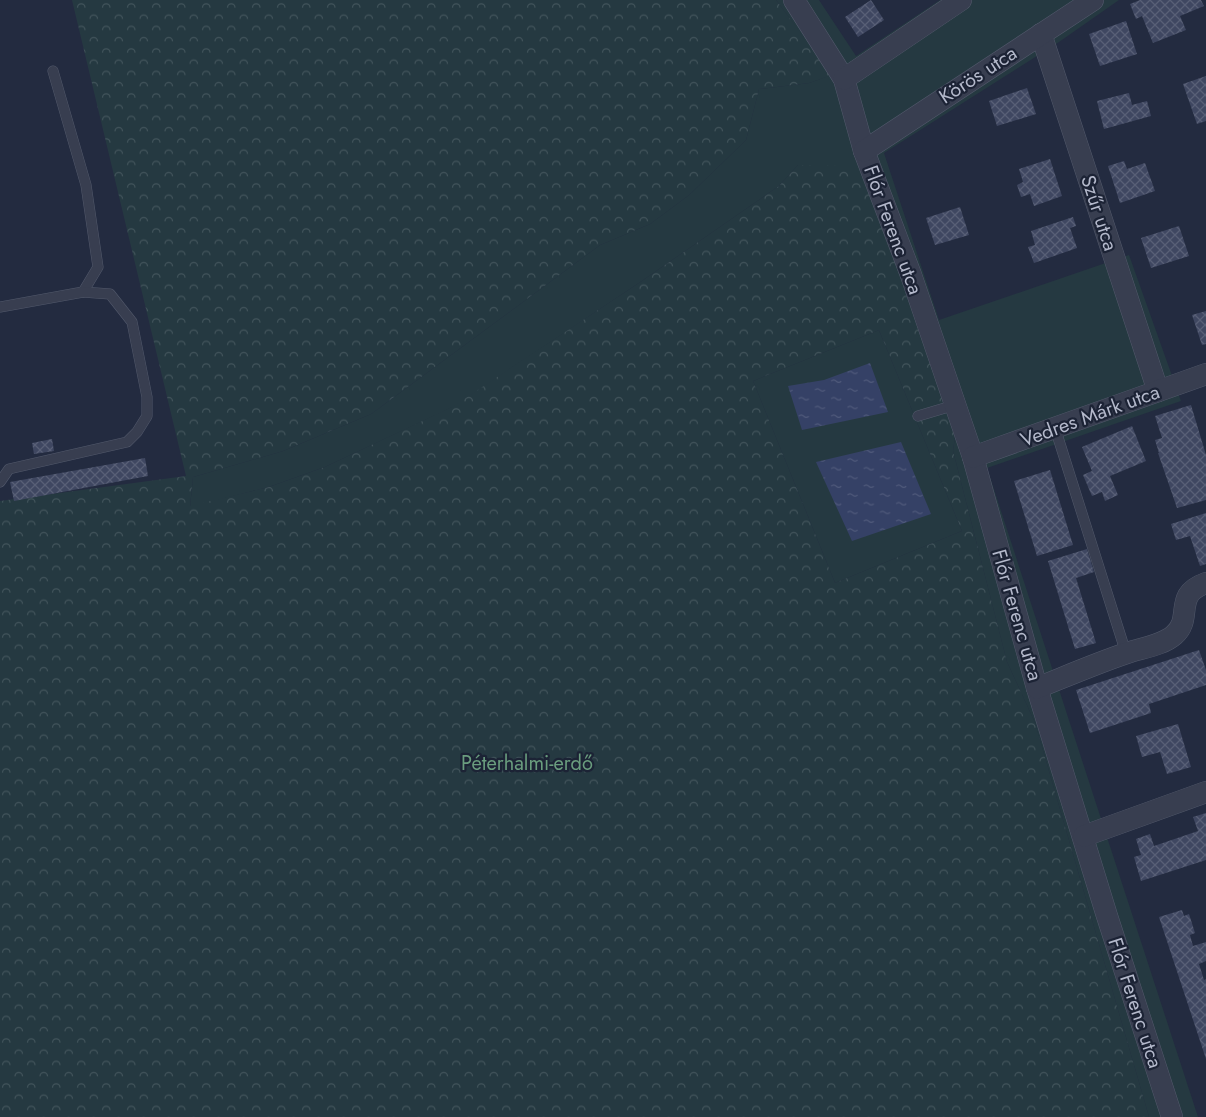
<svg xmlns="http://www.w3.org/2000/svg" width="1206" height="1117" viewBox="0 0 1206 1117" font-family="Jost,sans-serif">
<defs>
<pattern id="forest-crowns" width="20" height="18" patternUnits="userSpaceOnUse" patternTransform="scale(1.25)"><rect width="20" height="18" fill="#253941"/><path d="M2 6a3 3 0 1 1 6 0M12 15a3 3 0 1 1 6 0" fill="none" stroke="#42545b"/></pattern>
<pattern id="water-ripples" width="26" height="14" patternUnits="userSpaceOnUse" patternTransform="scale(1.25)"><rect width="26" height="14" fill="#354166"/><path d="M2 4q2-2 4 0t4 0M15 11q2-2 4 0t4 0" fill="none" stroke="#505a7b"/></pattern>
<pattern id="building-cross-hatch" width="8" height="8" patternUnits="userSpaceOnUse" patternTransform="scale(1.25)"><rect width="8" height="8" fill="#3f4761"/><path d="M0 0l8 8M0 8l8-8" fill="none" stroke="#585f76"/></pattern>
</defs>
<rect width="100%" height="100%" fill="#232b40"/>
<g fill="#253941">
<path d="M776 0H819L856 56 940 0H1119L1059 42 884 153 939 320 1129 255 1181 401 987 468 1198 1117H1149L1035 723 1007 662 953 451 955 436 798 165 779 186 642 281 453 407 325 467 269 487 190 507 193 477 283 451 371 414 600 245 650 224 689 195 746 140 759 89 809 83 831 75Z"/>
<path d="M879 330 962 531 835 583 753 381Z"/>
</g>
<path fill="url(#forest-crowns)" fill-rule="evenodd" d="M72 0H776L832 75 809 83 759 89 746 140 689 195 650 224 600 245 371 414 283 451 193 477 190 506 269 487 325 467 452 407 642 281 779 186 798 165 853 166 873 199 955 436 953 451 1007 662 1035 723 1149 1117H0V501L186 476ZM879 330 962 531 835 583 753 381Z"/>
<g fill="url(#water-ripples)">
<path d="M870 363 888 412 802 430 788 386 824 380Z"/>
<path d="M901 442 931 514 852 541 816 462Z"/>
</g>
<g fill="url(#building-cross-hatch)">
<path d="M871 0 884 20 858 37 845 17Z"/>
<path d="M1140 0H1201L1204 6 1180 16 1186 30 1153 43 1142 16 1136 19 1130 4Z"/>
<path d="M1126 21 1137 54 1100 66 1089 34Z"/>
<path d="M1206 76V121L1197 124 1183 84Z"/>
<path d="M1027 88 1036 114 997 126 989 101Z"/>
<path d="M1129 93 1132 105 1147 101 1151 116 1104 129 1097 101Z"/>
<path d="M1050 159 1062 196 1034 206 1030 194 1021 197 1017 185 1023 182 1019 169Z"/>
<path d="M1124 161 1127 169 1145 163 1155 191 1120 203 1108 166Z"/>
<path d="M960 207 969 235 935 245 926 218Z"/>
<path d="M1073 217 1076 226 1070 228 1077 248 1034 263 1028 247 1035 245 1031 231Z"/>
<path d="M1179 226 1189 256 1151 268 1141 238Z"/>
<path d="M1206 311V344L1202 345 1192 315Z"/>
<path d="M1191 405 1206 455V500L1177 508 1158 453H1159L1155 440 1162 438 1155 416Z"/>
<path d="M1132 426 1146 461 1110 476 1118 495 1105 501 1102 492 1092 496 1083 475 1092 471 1082 447Z"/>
<path d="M52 439 54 451 34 454 32 443Z"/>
<path d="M145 458 148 476 14 501 10 482Z"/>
<path d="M1050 470 1073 545 1037 556 1014 481Z"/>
<path d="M1206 513V564L1200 566 1190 536 1176 540 1171 524Z"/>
<path d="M1087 549 1094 572 1076 578 1096 643 1075 649 1048 561Z"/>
<path d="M1199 650 1206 670V685L1149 704 1151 713 1090 733 1076 690Z"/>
<path d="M1178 724 1191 767 1167 774 1160 752 1142 757 1136 736Z"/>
<path d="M1206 813V860L1141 881 1134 857 1141 855 1136 839 1150 834 1154 846 1198 831 1193 817Z"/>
<path d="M1182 910 1184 916 1189 914 1195 933 1190 935 1193 946 1206 942V961L1199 964 1204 980 1206 979V1059L1159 917Z"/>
</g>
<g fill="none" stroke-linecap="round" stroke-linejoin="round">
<defs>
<g id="service">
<path d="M53 71 86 185 98 267 83 292"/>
<path d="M0 307 83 292 110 294 132 322 147 397V416L137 432 127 442 9 469 0 482"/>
<path d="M918 416 955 405"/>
<path d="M1055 428 1126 653"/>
</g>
<g id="minor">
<path d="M794 0 844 79 864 151 911 275 973 457 1037 688 1107 916 1172 1117"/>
<path d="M1041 34 1158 391"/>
<path d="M844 79 961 0"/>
<path d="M864 151 1093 0"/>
<path d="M973 457 1206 374"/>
<path d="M1037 688C1067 676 1097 663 1127 653 1142 648 1163 645 1174 635 1194 618 1172 595 1206 583"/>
<path d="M1084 836 1206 792"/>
</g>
</defs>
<use href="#service" stroke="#52596b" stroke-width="11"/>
<use href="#minor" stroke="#52596b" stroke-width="22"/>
<use href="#service" stroke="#383e50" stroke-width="10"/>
<use href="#minor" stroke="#383e50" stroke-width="21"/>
</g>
<g text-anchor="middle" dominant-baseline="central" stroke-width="4.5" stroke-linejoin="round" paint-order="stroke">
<g font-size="20" fill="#b4b9cb" stroke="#1c2335">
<text transform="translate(978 75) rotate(-33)">Körös utca</text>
<text transform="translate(1099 213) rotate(72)">Szűr utca</text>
<text transform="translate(893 230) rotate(70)">Flór Ferenc utca</text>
<text transform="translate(1090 416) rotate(-20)">Vedres Márk utca</text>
<text transform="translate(1017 615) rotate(74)">Flór Ferenc utca</text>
<text transform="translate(1135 1003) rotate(72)">Flór Ferenc utca</text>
</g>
<g font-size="20" fill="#6a9d7e" stroke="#1c2335">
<text x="527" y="763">Péterhalmi-erdő</text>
</g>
</g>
</svg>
